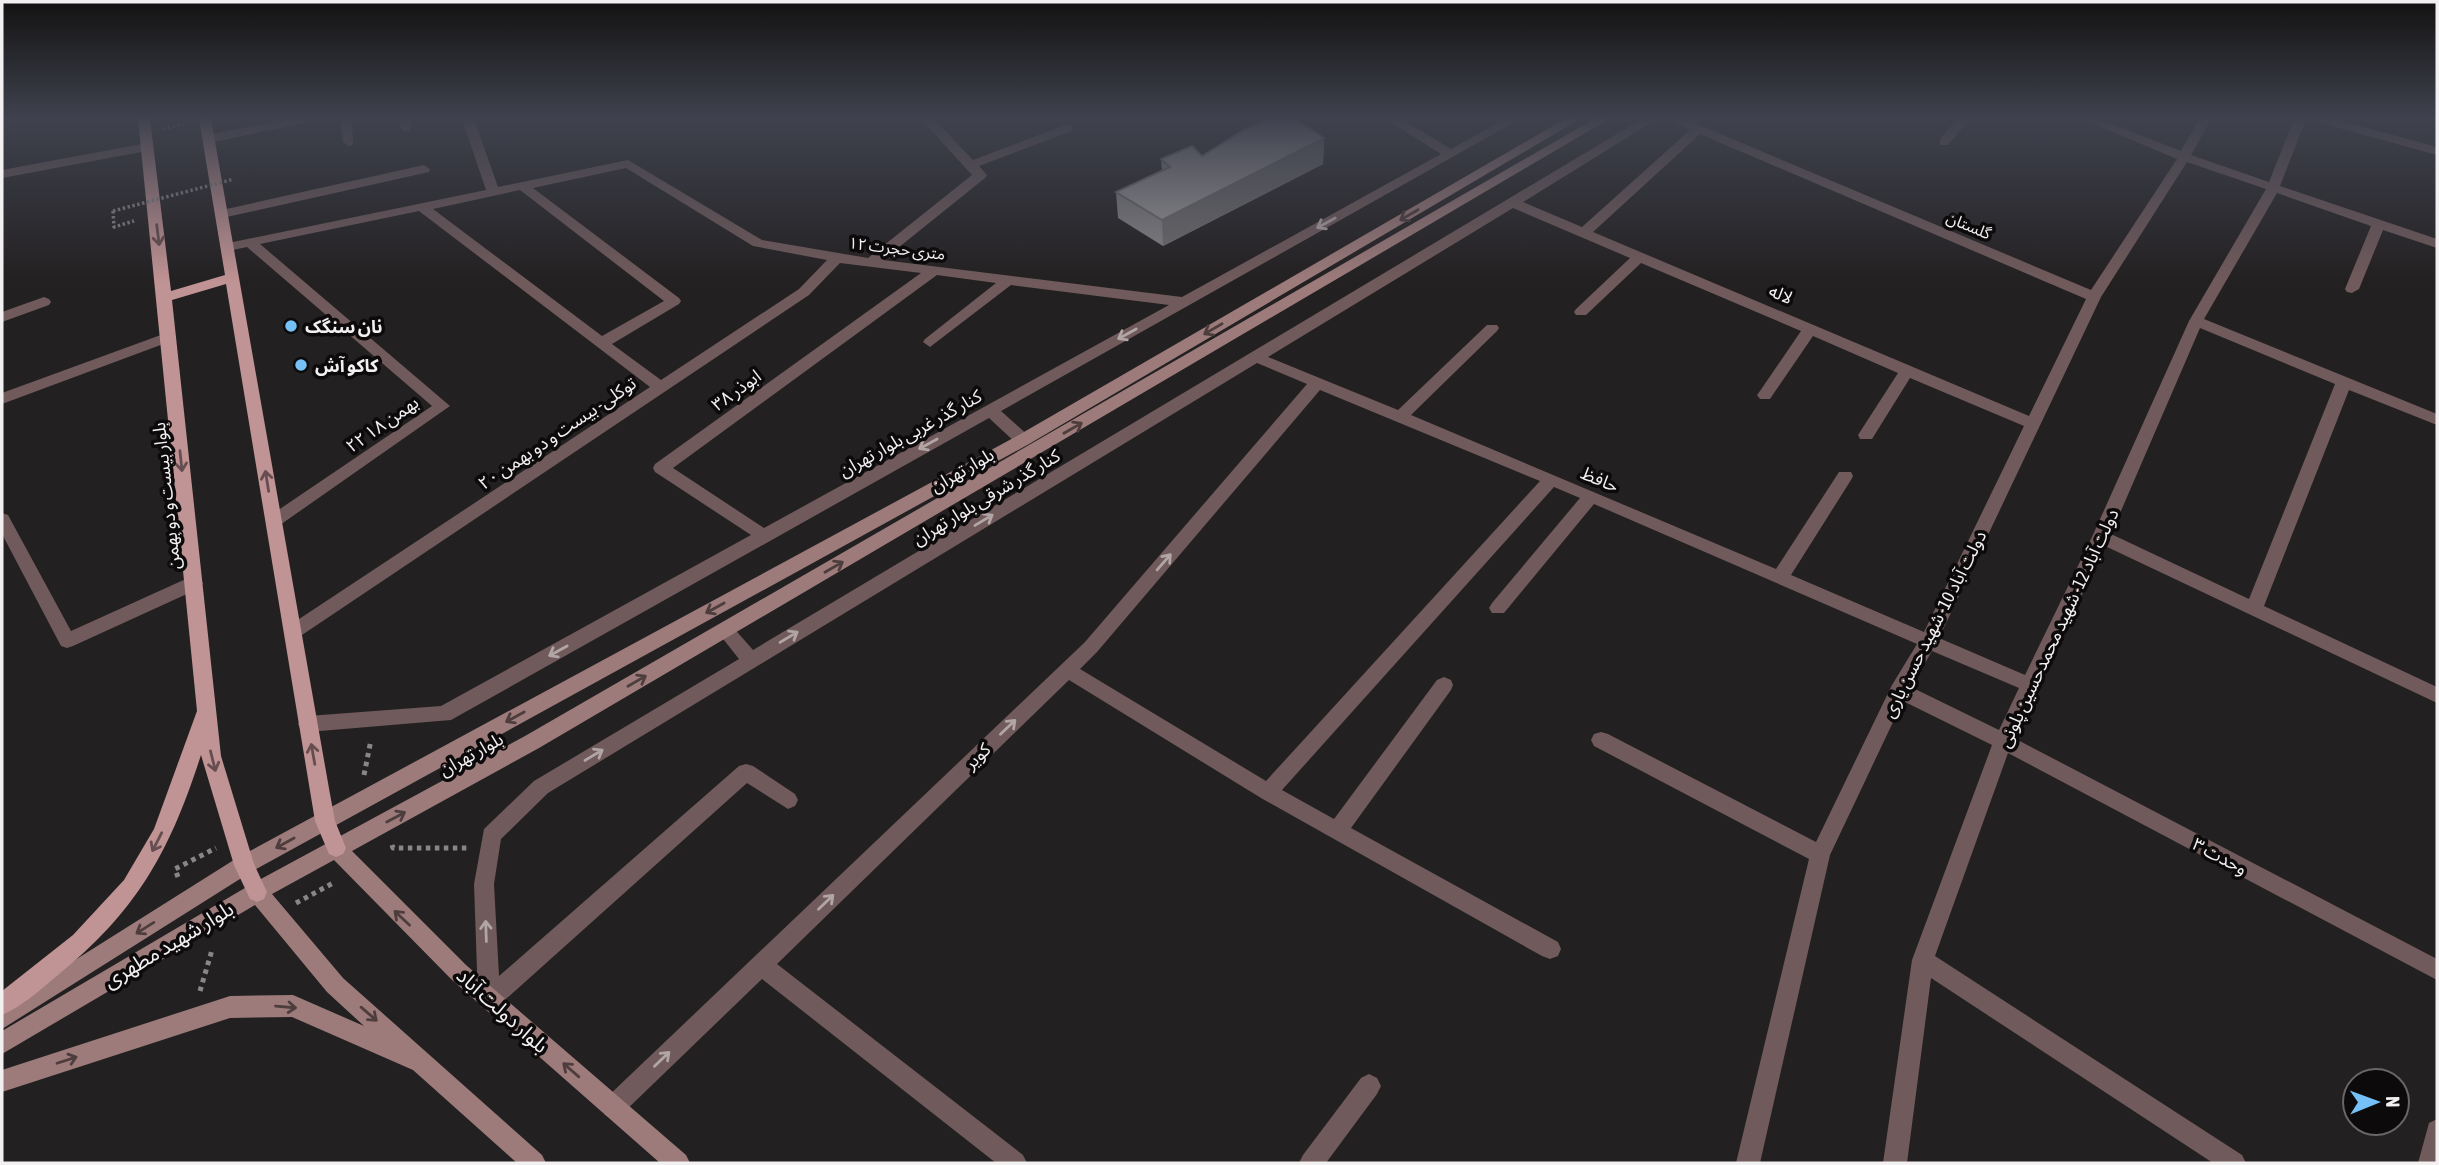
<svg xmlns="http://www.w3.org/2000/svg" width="2439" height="1165" viewBox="0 0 2439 1165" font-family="'Asap Condensed','Noto Sans Arabic',sans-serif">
<rect width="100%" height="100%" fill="#232021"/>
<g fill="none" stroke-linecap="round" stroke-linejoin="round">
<g stroke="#898687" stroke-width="3.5" stroke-dasharray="2.5 2.5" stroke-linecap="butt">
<path d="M163 129 185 124"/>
<path d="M113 211 114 227 134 221"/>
</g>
<g stroke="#898687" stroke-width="5" stroke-dasharray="4.5 4.5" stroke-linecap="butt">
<path d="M364 775 371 740"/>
<path d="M392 845 393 848H468"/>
<path d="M178 877 175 869 216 848"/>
<path d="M296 903 335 882"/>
<path d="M200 991 212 950"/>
</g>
<g fill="#705a5b" fill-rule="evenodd">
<path d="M287 119H310L304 123 209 143 203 139 209 135Z"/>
<path d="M340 119H352L353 145 349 146 343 142Z"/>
<path d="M399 119H411L410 131H402Z"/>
<path d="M462 119H474L498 187 628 160 762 240 868 258 972 175 921 119H934L973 160 1068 124 1072 125V131L979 166 987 175 985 178 883 260 1182 297 1441 154 1386 119H1401L1451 149 1505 119H1520L1001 411 1029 436 1031 440 1029 444H1017L989 418 451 720 308 732 301 730 298 724 301 718 308 716 441 706 751 535 655 472 653 468 655 464 921 273 840 263 809 295 299 637H287L284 632 287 627 650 387 419 211 260 244 450 406 280 525H268L266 521 268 517 432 406 247 247 228 251 221 247 228 243 486 190ZM626 168 753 246 827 260 799 289 661 380 612 344 679 304 681 301 679 298 533 188ZM520 190 664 301 602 336 433 209ZM937 275 996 283 925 339 923 342 930 347 1011 285 1169 305 764 528 673 468Z"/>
<path d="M1642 119H1657L1523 202 1582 227 1690 130 1669 119H1685L2091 290 2177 159 2082 119H2099L2181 151 2199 119H2211L2191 155 2269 182 2294 119H2306L2280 186 2437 239V248L2383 230 2359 289 2352 293 2347 292 2345 289 2371 226 2277 193 2204 319 2437 414V425L2349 390 2264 606 2437 687V703L2105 546 2014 738 2437 959V980L2008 753 1935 956 2242 1155 2246 1163H2213L1931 978 1907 1163H1883L1912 960 1992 745 1903 701 1830 855 1760 1163H1736L1809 859 1594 746 1591 740 1594 734 1601 732 1608 734 1816 842 1892 685 1917 644 1594 504 1504 613H1492L1489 608 1492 603 1580 498 1554 487 1282 790 1334 819 1437 680 1444 677 1451 680 1453 685 1451 690 1351 828 1558 942 1561 949 1558 956 1550 959 1542 956 1261 798 1069 680 777 964 1023 1155 1027 1163H996L762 979 621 1115 613 1119 605 1115 601 1107 605 1099 1085 642 1307 384 1257 363 548 793 501 839 494 884 499 976 739 766 746 764 753 766 795 794 798 800 795 806 788 809 747 783 497 1007 489 1010 481 1007 478 999 474 884 484 829 534 781 739 659 716 630 719 625H731L753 650ZM1700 134 2086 299 2029 416 1593 232ZM2187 162 2266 189 2189 321 2092 537 2025 675 1939 638 2101 297ZM1513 208 1630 258 1576 309 1574 312 1576 315H1586L1641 263 1801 331 1760 391 1757 395 1760 399H1770L1813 336 1898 373 1858 435 1860 439H1872L1910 378 2024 426 1924 632 1791 575 1851 480 1853 476 1851 472H1839L1776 569 1411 415 1497 331 1499 328 1497 325H1487L1398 410 1268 357ZM2200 328 2335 384 2249 599 2111 534ZM1320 390 1540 481 1266 781 1080 669 1097 652ZM1932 651 2019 688 1999 730 1911 687Z"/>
<path d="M1957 119H1970L1948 145H1940V139Z"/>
<path d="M2315 119H2334L2437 147V155L2317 122Z"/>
<path d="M147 143 152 144V150L2 178V170Z"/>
<path d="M424 165 430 169 429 172 222 218 215 214 222 210Z"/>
<path d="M44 297 49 299 51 302 49 305 2 322V312Z"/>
<path d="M169 332 176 337 174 340 2 404V393Z"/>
<path d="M2 513 8 515 71 631 188 578H200L203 583 200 588 73 646 67 648 61 646 2 534Z"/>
<path d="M1369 1074 1377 1078 1381 1086 1377 1094 1326 1163H1299L1303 1155 1361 1078Z"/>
<path d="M2437 1119V1163H2418L2429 1123Z"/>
</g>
<g fill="#9d7b7b" fill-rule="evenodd">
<path d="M1565 119H1580L1029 444 251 872 2 1029V1006L237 858 1017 436Z"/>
<path d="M1594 119H1609L539 748 352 851 466 965 686 1155 690 1163H660L451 979 334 860 272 894 343 978 542 1155 546 1163H517L413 1070 292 1017 230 1018 2 1092V1070L230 996 293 995 364 1026 327 992 255 905 2 1054V1031L250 885 525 736Z"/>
</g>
<path fill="#c09394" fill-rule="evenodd" d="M138 119H150L171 291 225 275 199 119H211L330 794 335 821 346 848 343 854 336 857 329 854 315 821 226 284 172 300 221 756 254 864 267 892 264 899 257 902 250 899 234 865 201 755C170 851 138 910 58 975 41 989 23 1006 2 1015V991L73 935 124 880 154 829 197 711Z"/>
<path stroke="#898687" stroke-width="3.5" stroke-dasharray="2.5 2.5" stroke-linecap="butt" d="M113 211 234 179"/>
</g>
<path fill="#878486" d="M1324 138 1323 164 1163 246 1118 218 1116 192 1162 171 1161 159 1202 156Z"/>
<path fill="#6e6c6d" d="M1324 138 1323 164 1163 246 1162 220Z"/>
<path fill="#9d9a9c" stroke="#6e6c6d" stroke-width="2" d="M1270 119H1296L1324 138 1162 220 1116 192 1170 167 1161 159 1192 146 1202 156 1245 129Z"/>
<defs><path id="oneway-shaft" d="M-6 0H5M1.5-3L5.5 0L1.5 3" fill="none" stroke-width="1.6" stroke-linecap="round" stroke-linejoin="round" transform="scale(1.75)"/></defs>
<g stroke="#4d3d3d">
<use href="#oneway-shaft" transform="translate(1409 215) rotate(150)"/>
<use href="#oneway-shaft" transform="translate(1213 329) rotate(150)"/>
<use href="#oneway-shaft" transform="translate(1073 428) rotate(-30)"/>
<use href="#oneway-shaft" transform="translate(834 567) rotate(-30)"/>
<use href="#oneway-shaft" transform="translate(715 608) rotate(151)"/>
<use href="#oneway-shaft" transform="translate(637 681) rotate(-30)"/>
<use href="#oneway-shaft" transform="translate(515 717) rotate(151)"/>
<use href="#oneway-shaft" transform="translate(396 817) rotate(-28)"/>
<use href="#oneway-shaft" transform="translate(285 843) rotate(151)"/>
<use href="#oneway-shaft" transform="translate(402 918) rotate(-137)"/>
<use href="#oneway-shaft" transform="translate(145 928) rotate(148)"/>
<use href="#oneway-shaft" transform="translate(286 1007) rotate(5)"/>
<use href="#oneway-shaft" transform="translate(369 1014) rotate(41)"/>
<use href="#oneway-shaft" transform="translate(67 1060) rotate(-18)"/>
<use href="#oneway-shaft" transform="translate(571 1070) rotate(-139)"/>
</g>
<g stroke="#b2a5a6">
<use href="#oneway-shaft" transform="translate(1326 223) rotate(151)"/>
<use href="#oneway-shaft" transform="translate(1127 334) rotate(151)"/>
<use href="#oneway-shaft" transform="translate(928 444) rotate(151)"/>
<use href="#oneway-shaft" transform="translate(984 520) rotate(-31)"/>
<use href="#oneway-shaft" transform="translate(1164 562) rotate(-49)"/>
<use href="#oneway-shaft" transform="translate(789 637) rotate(-31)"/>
<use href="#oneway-shaft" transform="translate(558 651) rotate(151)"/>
<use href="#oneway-shaft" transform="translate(1008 727) rotate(-44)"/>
<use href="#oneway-shaft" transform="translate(594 755) rotate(-31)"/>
<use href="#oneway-shaft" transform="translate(826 902) rotate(-44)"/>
<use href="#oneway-shaft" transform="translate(486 931) rotate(-92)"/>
<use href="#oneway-shaft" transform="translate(662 1059) rotate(-44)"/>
</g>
<g stroke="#664e50">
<use href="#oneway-shaft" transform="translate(158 235) rotate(83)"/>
<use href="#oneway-shaft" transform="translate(181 461) rotate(84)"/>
<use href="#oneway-shaft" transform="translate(267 481) rotate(-99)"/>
<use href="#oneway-shaft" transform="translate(313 754) rotate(-100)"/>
<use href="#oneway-shaft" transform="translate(213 761) rotate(76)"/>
<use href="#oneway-shaft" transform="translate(157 842) rotate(117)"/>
</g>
<linearGradient id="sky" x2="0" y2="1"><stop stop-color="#131212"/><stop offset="0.42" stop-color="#3f424e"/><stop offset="1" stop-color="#3f424e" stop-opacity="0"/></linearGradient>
<rect width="2439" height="282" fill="url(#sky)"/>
<g fill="#75c0f6" stroke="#0c0a0b" stroke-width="2.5">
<circle cx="291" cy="326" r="7"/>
<circle cx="301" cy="365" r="7"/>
</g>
<g text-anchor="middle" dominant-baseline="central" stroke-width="7" stroke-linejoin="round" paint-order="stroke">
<g font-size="16" fill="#f3f0f1" stroke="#0c0a0b">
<text transform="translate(1969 225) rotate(23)">گلستان</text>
<text transform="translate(897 248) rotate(7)">۱۲ متری حجرت</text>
</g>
<g font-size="18" fill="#f3f0f1" stroke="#0c0a0b">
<text transform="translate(1781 294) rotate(23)">لاله</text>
<text transform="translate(736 390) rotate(-36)">۳۸ ابوذر</text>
<text transform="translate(382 424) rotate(-35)">۲۲ بهمن ۱۸</text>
<text transform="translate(557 433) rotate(-34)">توکلی- بیست و دو بهمن ۲۰</text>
<text transform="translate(910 433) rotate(-29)">کنار گذر غربی بلوار تهران</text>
<text transform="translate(962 470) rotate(-30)">بلوار تهران</text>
<text transform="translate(1600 479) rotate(23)">حافظ</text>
<text transform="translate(166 496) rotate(-96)">بلوار بیست و دو بهمن</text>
<text transform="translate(986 497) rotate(-31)">کنار گذر شرقی بلوار تهران</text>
<text transform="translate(1934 624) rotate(-63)">دولت آباد 10- شهید حسن یاری</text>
<text transform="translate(2058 628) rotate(-65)">دولت آباد 12- شهید محمدحسین پلونی</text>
<text transform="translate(471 754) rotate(-29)">بلوار تهران</text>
<text transform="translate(977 756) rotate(-44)">کویر</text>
<text transform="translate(2220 856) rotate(28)">وحدت ۳</text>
</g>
<g font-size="18" font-weight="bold" fill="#f3f0f1" stroke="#0c0a0b" text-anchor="start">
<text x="305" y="326">نان سنگک</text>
<text x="315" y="365">کاکو آش</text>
</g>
<g font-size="21" fill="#f3f0f1" stroke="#0c0a0b">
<text transform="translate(168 944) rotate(-31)">بلوار شهید مطهری</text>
<text transform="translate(503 1010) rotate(42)">بلوار دولت آباد</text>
</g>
</g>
<rect width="2439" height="1165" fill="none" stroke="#f3f0f1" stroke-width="7"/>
<g transform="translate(2376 1102) rotate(89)"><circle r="33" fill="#0c0a0b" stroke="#686667" stroke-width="2"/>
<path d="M0-5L12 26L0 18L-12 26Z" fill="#75c0f6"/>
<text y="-10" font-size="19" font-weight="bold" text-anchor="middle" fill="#f3f0f1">N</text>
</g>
</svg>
